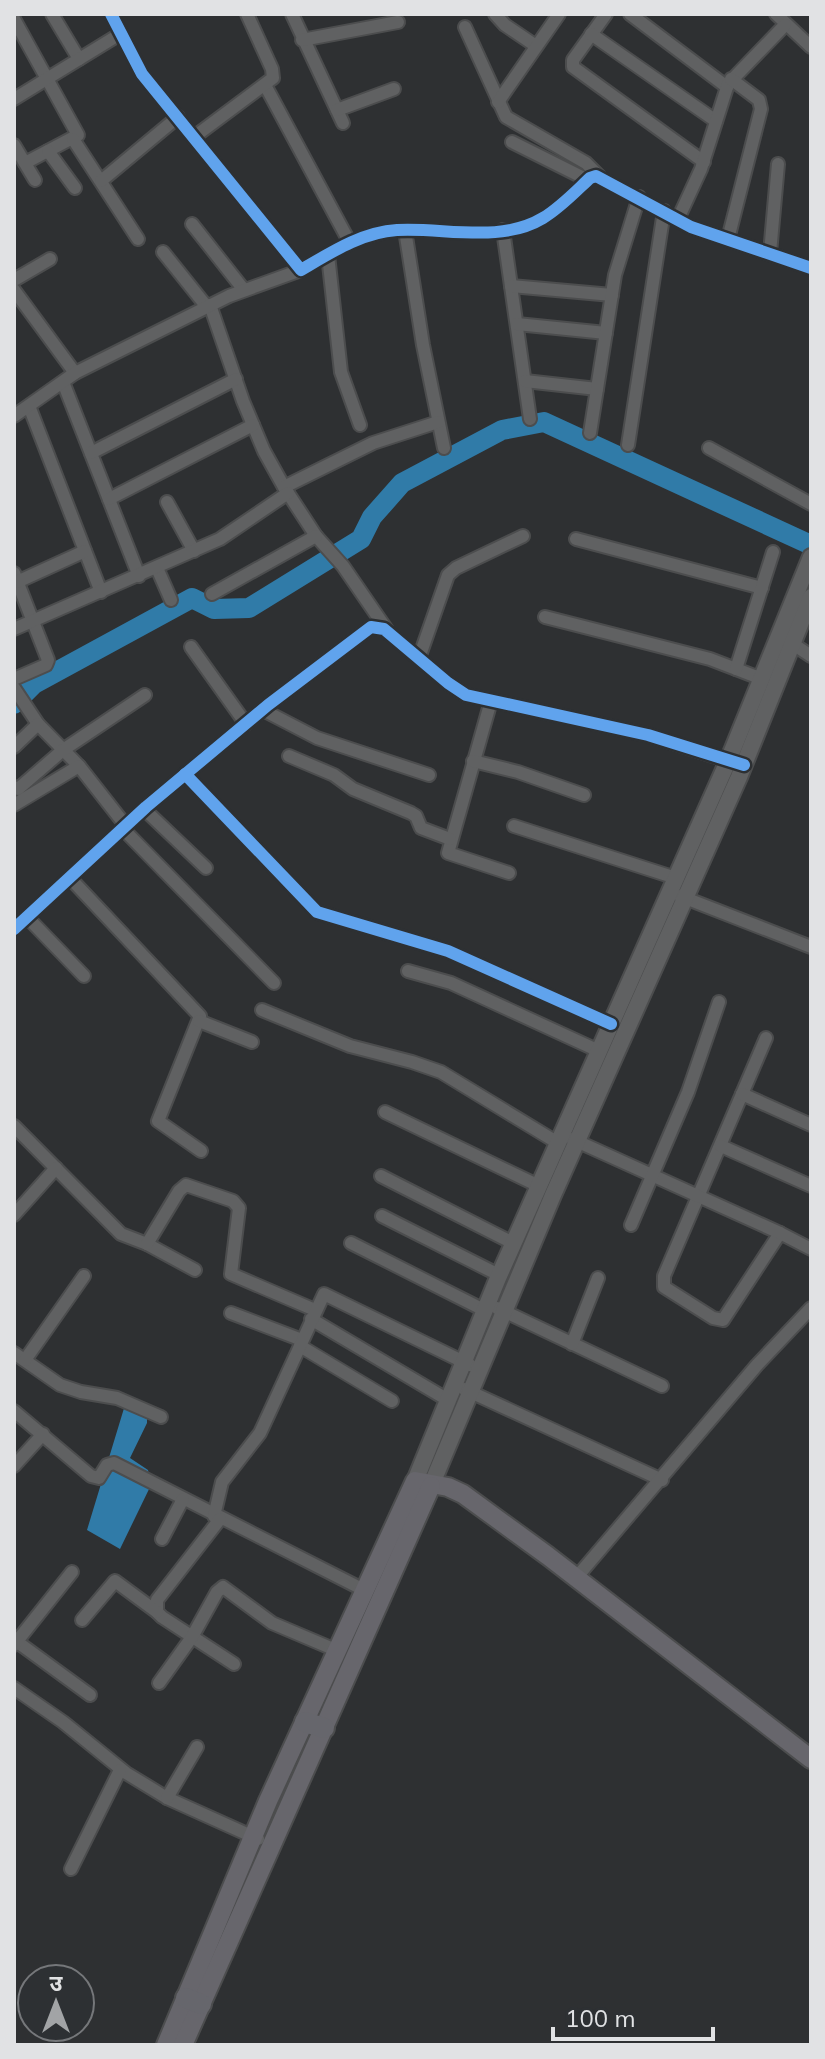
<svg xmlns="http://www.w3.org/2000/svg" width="825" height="2059" viewBox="0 0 825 2059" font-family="Mulish,'Noto Sans Devanagari',sans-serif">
<rect width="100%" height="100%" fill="#2e3032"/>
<path fill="#307ba8" d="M147 1404V1423L130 1458 148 1470 151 1485 120 1549 87 1530 125 1405Z"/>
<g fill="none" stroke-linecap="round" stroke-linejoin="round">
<path stroke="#307ba8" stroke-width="20" d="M14 704 34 684 192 598 214 609 249 608 361 539 372 517 402 483 502 430 544 422 811 545"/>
<defs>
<g id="minor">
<path d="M52 14 79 59"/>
<path d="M111 14 142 74 301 270C330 253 362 232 397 230 443 227 500 244 543 218 560 208 576 191 590 178L596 176 691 227 811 268"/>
<path d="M292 14 343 123"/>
<path d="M495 14 505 25 536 46"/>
<path d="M606 14 573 60V67L704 162"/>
<path d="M630 14 727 87"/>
<path d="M776 14 811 47"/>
<path d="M14 19 78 135 25 163"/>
<path d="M465 27 506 117 586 163 600 177"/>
<path d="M591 34 716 121"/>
<path d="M302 40 398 22"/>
<path d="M265 85 350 243"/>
<path d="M14 99 120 34"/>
<path d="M498 102 559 14"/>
<path d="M337 110 394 89"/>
<path d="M194 137 273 78 272 69 247 14"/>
<path d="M73 139 138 239"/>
<path d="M512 142 588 180"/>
<path d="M14 145 35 180"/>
<path d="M48 151 75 188"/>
<path d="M101 181 178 117"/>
<path d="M678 219 701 169 728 84 785 25"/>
<path d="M192 224 244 290"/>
<path d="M405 230 423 345 444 448"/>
<path d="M503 230 530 419"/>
<path d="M728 239 761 109 759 100 731 79"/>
<path d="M163 252 207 307"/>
<path d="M770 253 778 164"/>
<path d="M328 255 341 372 360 425"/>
<path d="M14 280 50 259"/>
<path d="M511 286 612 295"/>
<path d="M14 290 75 373"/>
<path d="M210 305 243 401 264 451 284 487 316 536 343 566 387 630"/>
<path d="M517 324 606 333"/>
<path d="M525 381 597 389"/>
<path d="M63 382 139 576"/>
<path d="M29 406 101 592"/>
<path d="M14 416 75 373 229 296 301 270"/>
<path d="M590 433 615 275 639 197"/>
<path d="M628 445 664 211"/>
<path d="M709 448 811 504"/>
<path d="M91 453 236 379"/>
<path d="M284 487 373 443 438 422"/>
<path d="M109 499 253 425"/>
<path d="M167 502 194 551"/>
<path d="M576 539 762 588"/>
<path d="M157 568 171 600"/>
<path d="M14 573 48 660 46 665 14 679"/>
<path d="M17 582 85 551"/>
<path d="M212 594 316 536"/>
<path d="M545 617 710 659 762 679"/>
<path d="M14 629 220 539 288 493"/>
<path d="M787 640 811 656"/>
<path d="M191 647 246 724"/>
<path d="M419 658 448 575 456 568 523 536"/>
<path d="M736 669 773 552"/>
<path d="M14 688 38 724 79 766 126 826"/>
<path d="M491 701 448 853 509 873"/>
<path d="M263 710 317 738 429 775"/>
<path d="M14 747 38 724"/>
<path d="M289 756 334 775 353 789 411 813 416 816 421 828 450 839"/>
<path d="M473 761 518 772 584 795"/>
<path d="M185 774 317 912 448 951 611 1024"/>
<path d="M14 787 18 789 63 750 145 695"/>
<path d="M14 805 79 766"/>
<path d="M144 809 206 868"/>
<path d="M514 826 676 878"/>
<path d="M123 829 274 983"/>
<path d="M70 878 200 1016 158 1121 201 1151"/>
<path d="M680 896 811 947"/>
<path d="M27 917 84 976"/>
<path d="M14 929 146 807 268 705 371 627 384 629 448 683 466 695 648 735 735 763"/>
<path d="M408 971 451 983 599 1051"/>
<path d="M262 1010 350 1046 412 1062 441 1072 558 1143"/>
<path d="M199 1021 252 1042"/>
<path d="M766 1038 664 1276V1287L713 1318 723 1320 780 1233"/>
<path d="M742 1094 811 1125"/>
<path d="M385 1112 539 1186"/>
<path d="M14 1126 121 1234 147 1244 195 1270"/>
<path d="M572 1139 780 1233 811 1249"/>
<path d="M721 1146 811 1186"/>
<path d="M381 1176 513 1243"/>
<path d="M14 1215 56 1168"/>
<path d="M382 1216 499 1275"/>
<path d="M631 1225 688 1092 719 1002"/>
<path d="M351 1243 484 1310"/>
<path d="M147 1244 179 1191 186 1185 233 1201 239 1208 231 1274 315 1310"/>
<path d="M497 1308 662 1386"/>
<path d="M231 1313 302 1340"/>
<path d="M311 1319 448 1400"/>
<path d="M572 1344 598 1278"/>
<path d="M300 1346 392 1401"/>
<path d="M14 1353 60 1385 81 1392 117 1398 161 1417"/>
<path d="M25 1360 84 1276"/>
<path d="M464 1389 662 1480"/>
<path d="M14 1411 91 1476 99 1478 107 1465 114 1463 366 1591"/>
<path d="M14 1466 43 1434"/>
<path d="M214 1516 222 1482 260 1433 324 1294 470 1365"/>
<path d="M220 1519 157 1600V1612L162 1617 234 1664"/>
<path d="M162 1539 183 1499"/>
<path d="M576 1578 757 1365 811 1308"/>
<path d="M82 1620 115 1581 157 1612"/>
<path d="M16 1641 90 1695"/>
<path d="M14 1645 72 1572"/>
<path d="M159 1683 192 1637 217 1592 223 1587 272 1623 338 1651"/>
<path d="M14 1688 63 1722 126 1773 167 1798 258 1839"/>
<path d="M167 1798 197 1747"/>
<path d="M71 1869 120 1770"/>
</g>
<g id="secondary">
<path d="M415 1481 498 1278 728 761 811 557"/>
<path d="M431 1486 553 1195 739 777 811 597"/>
</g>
<g id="primary">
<path d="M166 2045 268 1801 415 1481 448 1487 463 1494 548 1556 811 1759"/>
<path d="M183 2045 431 1486"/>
</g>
<g id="trunk">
<path d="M305 1722 324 1728"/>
<path d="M186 1998 201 2004"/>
</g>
</defs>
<use href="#minor" stroke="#4c4d4e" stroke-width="16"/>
<use href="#secondary" stroke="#4c4d4e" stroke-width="20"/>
<use href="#primary" stroke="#4c4d4e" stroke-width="22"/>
<use href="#trunk" stroke="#4c4d4e" stroke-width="24"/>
<use href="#minor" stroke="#606162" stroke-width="12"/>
<use href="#secondary" stroke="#606162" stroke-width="16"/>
<use href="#primary" stroke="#67666c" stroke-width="18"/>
<use href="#trunk" stroke="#66666c" stroke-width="20"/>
<defs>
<g id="cycleway">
<path d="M111 14 142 74 301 270C330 253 362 232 397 230 443 227 500 244 543 218 560 208 576 191 590 178L596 176 691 227 811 268"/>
<path d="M185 774 317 912 448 951 611 1024"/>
<path d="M14 929 146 807 268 705 371 627 384 629 448 683 466 695 648 735 744 765"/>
</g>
</defs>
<use href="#cycleway" stroke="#2d3033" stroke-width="17"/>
<use href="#cycleway" stroke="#60a3ed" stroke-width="12"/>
</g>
<rect width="825" height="2059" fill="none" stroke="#e1e2e4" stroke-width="32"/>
<g transform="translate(56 2003)"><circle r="38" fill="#2d3033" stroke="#75777a" stroke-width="2"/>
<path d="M0-6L14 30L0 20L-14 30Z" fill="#a2a4a6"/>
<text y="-12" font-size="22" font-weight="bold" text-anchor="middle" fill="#e1e2e4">उ</text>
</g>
<path d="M553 2027v12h160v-12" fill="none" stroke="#e1e2e4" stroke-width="4"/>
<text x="565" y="2027" font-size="24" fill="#e1e2e4" stroke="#2d3033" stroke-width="6" paint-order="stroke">100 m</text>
</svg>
